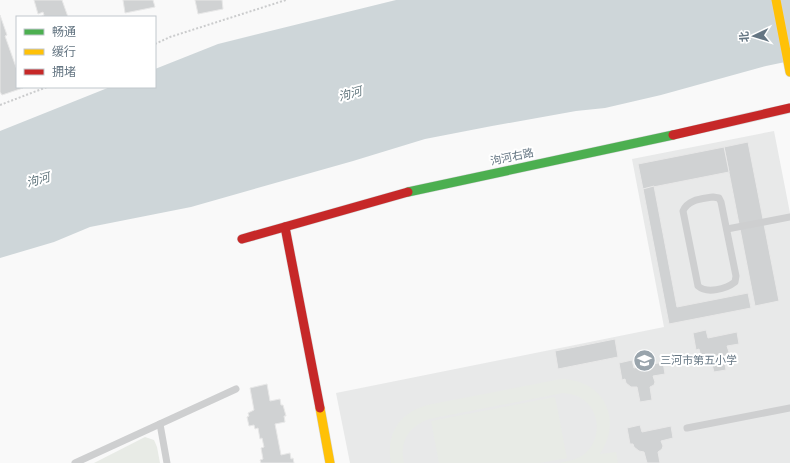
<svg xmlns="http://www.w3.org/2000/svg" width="790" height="463" viewBox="0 0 790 463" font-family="'DejaVu Sans','Noto Sans SC',sans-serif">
<rect width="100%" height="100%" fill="#f9f9f9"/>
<path fill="#e8e9e9" d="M774 131 790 213V463H350L336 393 664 327 632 159Z"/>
<g fill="#e8ebe6">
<path d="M561 379C604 380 623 419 600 454L616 452 618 463H559C568 461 576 460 583 455 603 440 601 408 579 397 574 394 569 394 563 393L429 419C409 426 399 442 404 463H391C385 432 402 410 432 404Z"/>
<path d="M555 397 567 458 540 463H439L431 421Z"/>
<path d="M145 437 154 440 157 447 160 463H94Z"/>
</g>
<path fill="#ced6d9" d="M396 0H790V61L766 66 661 95 605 108 576 111 492 126 425 139 353 161 191 207 90 227 54 242 0 258V131L110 87H155V69L218 44Z"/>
<g fill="#d0d2d3" stroke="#e8e8e8">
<path d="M34 0H62L68 17H40L44 15 43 12 38 14Z"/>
<path d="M123 0H153L155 7 125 13Z"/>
<path d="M195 0H222L223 9 198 14Z"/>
<path d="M0 15 7 35 5 36 17 70V87L23 88 2 95 0 92Z"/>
<path d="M748 142 779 301 755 306 724 147Z"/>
<path d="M724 147 729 172 643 189 638 164Z"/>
<path d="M654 186 677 307 748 293 751 308 669 324 643 189Z"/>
<path d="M706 330 708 338 737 332 739 344 727 346 729 352 728 355 724 357 726 370 714 372 710 357H705L700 353 699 349 696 350 693 333Z"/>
<path d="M615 339 618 357 558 369 555 351Z"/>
<path d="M632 360 634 368 663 362 665 374 653 376 655 382 654 385 650 387 652 400 640 402 637 387H631L626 383 625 379 622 380 619 363Z"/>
<path d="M267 384 270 401 280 399 281 405H283L286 416H284L285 422 275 424 281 455 290 453 291 459 293 458 294 463H261L260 460 263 459 261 448 264 447 262 438 260 439 258 428 255 429 254 425 249 426 247 417 249 416 248 413 254 410 250 388Z"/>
<path d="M640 425 642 432 671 426 673 438 661 441 663 446 662 449 658 452 660 463H647L644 452 639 451 634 447 633 444H630L627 428Z"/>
</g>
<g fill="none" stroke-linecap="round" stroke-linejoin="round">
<defs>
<path id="fast" d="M408 192 673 135"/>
<g id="slow">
<path d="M776 0 790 72"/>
<path d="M320 408 330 463"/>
</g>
<g id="jam">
<path d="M673 135 790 108"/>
<path d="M285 227 320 408"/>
<path d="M242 239 408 192"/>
</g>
</defs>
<use href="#fast" stroke="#d5d6d7" stroke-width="10"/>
<use href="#slow" stroke="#d5d6d7" stroke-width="10"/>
<use href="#jam" stroke="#d5d6d7" stroke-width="10"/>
<g stroke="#cbcccd" stroke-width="2" stroke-dasharray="2 2" stroke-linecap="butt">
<path d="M155 44 170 37 286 0"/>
<path d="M0 105 47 87"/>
</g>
<g stroke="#cecfd0" stroke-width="7">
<path d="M713 197 719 198 721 202 736 276 735 282C726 289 707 294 698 286L683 211C688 199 702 199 713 197Z"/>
<path d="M727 229 790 217"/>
<path d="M160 424 167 463"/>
<path d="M687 428 790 408"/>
<path d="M75 463 236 389"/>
</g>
<use href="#fast" stroke="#4caf50" stroke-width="9"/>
<use href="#slow" stroke="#ffc107" stroke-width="9"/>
<use href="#jam" stroke="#c62828" stroke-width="9"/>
</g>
<defs>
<symbol id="school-disc" viewBox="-11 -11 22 22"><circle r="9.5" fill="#99a4ac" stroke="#fff"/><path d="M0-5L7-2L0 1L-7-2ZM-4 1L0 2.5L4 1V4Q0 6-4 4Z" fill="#fff"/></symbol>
</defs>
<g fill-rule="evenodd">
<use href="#school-disc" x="632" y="348" width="25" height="25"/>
</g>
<g text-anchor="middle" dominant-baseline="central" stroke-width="4" stroke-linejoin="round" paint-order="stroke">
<g font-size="11" fill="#657683" stroke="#fff">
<text transform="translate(512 157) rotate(-12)">泃河右路</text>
</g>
<g font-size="11" fill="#657683" stroke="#fff" text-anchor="start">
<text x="660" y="360">三河市第五小学</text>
</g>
<g font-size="12" font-style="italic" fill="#60757c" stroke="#fff">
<text transform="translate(350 94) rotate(-15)">泃河</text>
<text transform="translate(38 180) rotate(-15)">泃河</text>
</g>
</g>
<rect x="16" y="16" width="140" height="72" fill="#ffffff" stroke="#c1c8cd"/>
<rect x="24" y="29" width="20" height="6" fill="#4caf50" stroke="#c1c8cd"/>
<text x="52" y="36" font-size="12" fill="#657683">畅通</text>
<rect x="24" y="49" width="20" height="6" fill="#ffc107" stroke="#c1c8cd"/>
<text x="52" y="56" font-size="12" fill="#657683">缓行</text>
<rect x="24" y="69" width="20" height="6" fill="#c62828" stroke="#c1c8cd"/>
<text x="52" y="76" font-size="12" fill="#657683">拥堵</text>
<g transform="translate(754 36) rotate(266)" stroke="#ffffff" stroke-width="3" paint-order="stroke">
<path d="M0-3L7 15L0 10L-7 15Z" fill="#657683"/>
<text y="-6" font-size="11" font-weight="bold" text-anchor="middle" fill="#657683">北</text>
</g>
</svg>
